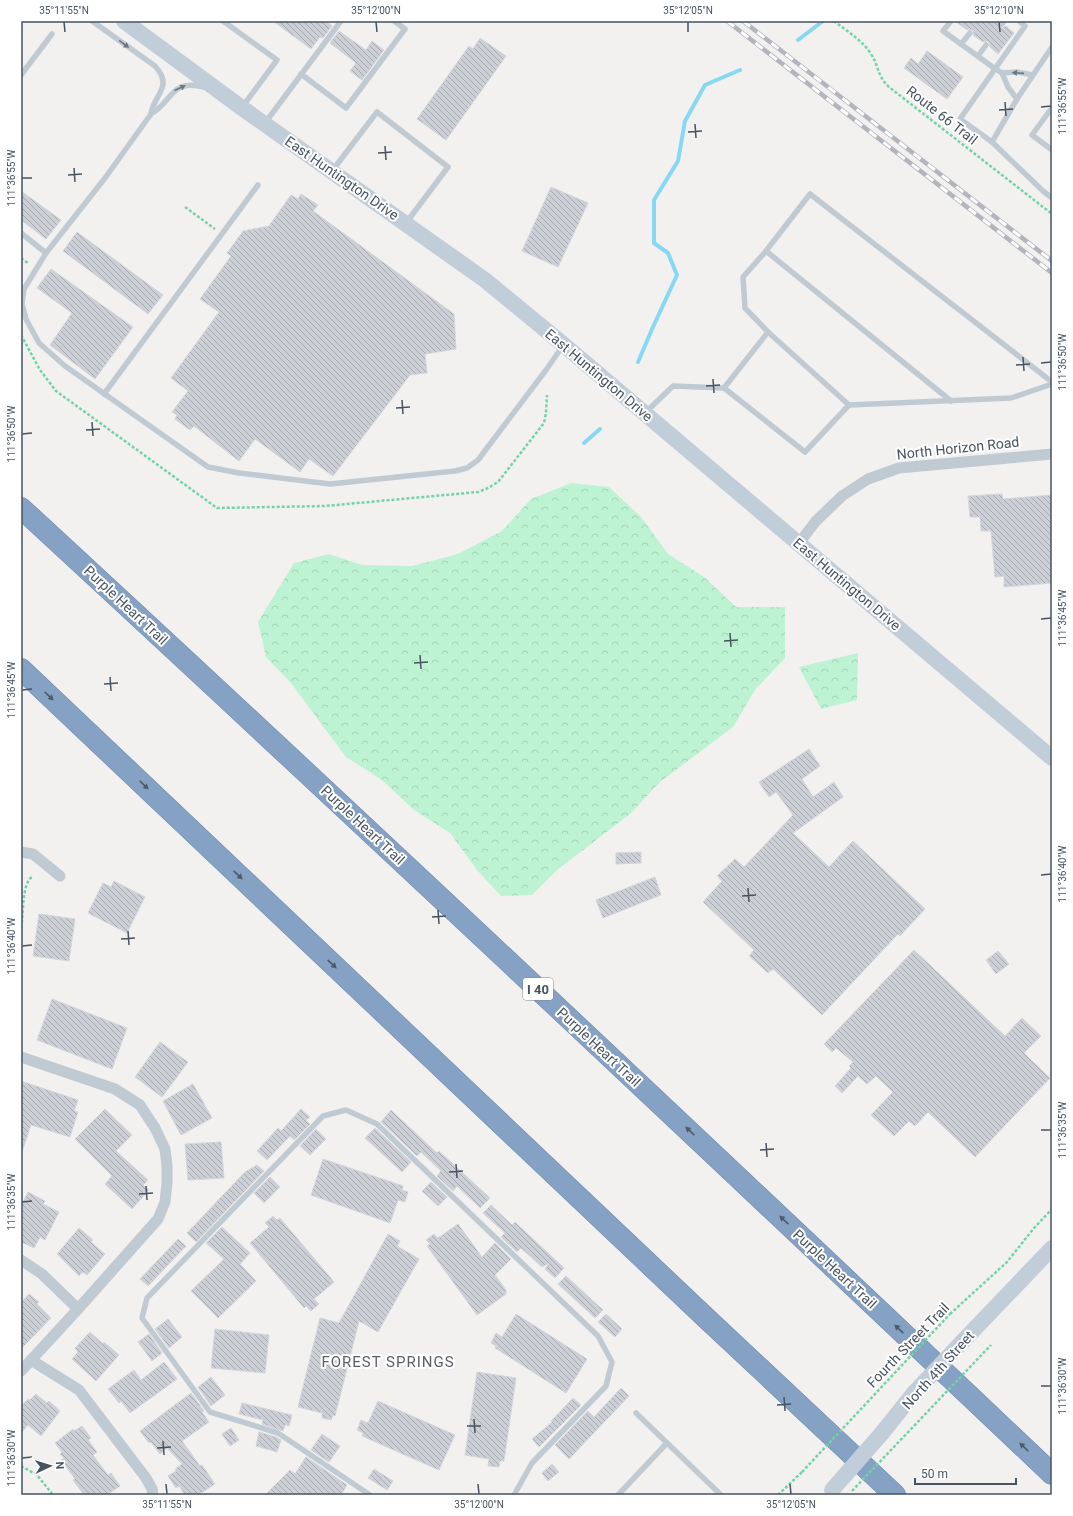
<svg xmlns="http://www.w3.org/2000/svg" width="1073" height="1516" viewBox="0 0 1073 1516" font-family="Roboto,sans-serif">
<defs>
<pattern id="forest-crowns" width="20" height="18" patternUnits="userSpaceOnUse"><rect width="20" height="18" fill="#bdf3d3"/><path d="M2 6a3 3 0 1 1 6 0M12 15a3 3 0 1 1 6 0" fill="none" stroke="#a4d2b8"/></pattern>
<pattern id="building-back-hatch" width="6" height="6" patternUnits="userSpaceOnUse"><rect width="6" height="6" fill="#cccfd6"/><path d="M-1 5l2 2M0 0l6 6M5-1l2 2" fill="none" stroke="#a7abb1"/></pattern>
</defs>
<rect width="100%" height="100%" fill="#f3f0f0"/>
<g fill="url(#forest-crowns)">
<path d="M571 483 609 487 641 517 668 554 704 577 736 607H785V658L755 690 733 727 660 782 630 814 557 870 532 895 501 896 477 870 450 833 414 810 382 780 346 757 291 683 266 657 258 622 294 563 329 554 362 565 412 566 458 554 502 531 531 499Z"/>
<path d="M858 653 857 700 821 709 799 667Z"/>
</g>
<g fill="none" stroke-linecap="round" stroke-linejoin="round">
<g stroke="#87d9f3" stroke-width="4">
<path d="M798 40 823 21"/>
<path d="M638 362 653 327 677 275 668 253 654 243V200L678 161 685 121 705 85 740 70"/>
<path d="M584 443 600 429"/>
</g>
</g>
<g fill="url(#building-back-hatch)" stroke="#d4d6dc">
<path d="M273 21H326L332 26 323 38 320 37 311 49Z"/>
<path d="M955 21H998L999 27 1002 28 1006 26 1014 33 998 54 990 47 989 42 986 41 983 42 973 35 974 32 972 30 969 29 967 30Z"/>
<path d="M339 31 366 50 372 41 384 50 362 80 350 71 356 63 330 43Z"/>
<path d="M480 38 506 56 446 140 417 119 469 46 473 49Z"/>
<path d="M927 51 963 77 947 99 904 68 911 58 918 64Z"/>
<path d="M551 187 588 203 558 267 522 251Z"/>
<path d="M21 191 61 220 46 239 21 220Z"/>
<path d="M301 194 318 205 313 211 454 314 456 349 425 354 427 373 410 375 333 476 309 459 300 472 255 439 239 461 194 426 190 430 175 419 177 415 172 412 188 391 171 378 219 312 200 299 231 256 227 253 243 231 269 226 291 195 298 199Z"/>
<path d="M77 232 163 295 148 314 63 251Z"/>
<path d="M51 269 133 327 95 379 50 345 72 313 37 288Z"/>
<path d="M1002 494 1003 499 1052 495V583L1004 587V576L995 577 991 531H981L980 517H970L968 496Z"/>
<path d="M809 749 820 766 802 779 813 797 834 782 843 797 793 833 829 867 853 841 925 909 900 936 898 934 822 1015 773 969 768 973 749 956 754 950 703 902 722 881 717 876 735 859 744 867 793 815 776 792 769 797 759 782Z"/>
<path d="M641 852V863L616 864V853Z"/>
<path d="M655 877 661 895 603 918 596 900Z"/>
<path d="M114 881 145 897 127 933 88 913 103 883 111 887Z"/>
<path d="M39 914 75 919 69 961 33 956Z"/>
<path d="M914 950 1005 1036 1022 1018 1041 1036 1024 1053 1050 1078 975 1157 928 1112 915 1126 909 1121 894 1136 871 1115 893 1092 876 1076 867 1084 858 1076 842 1093 835 1086 851 1068 849 1066 853 1062 836 1048 832 1052 824 1044Z"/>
<path d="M998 951 1009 964 996 974 986 960Z"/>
<path d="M52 999 127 1028 112 1069 37 1040Z"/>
<path d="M160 1042 188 1062 162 1097 135 1077Z"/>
<path d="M21 1081 78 1100 74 1111 78 1112 70 1137 31 1125 23 1149H21Z"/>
<path d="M193 1084 212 1118 181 1135 163 1101Z"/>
<path d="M105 1109 132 1135 116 1151 148 1180 143 1185 149 1190 132 1209 105 1184 112 1176 75 1139Z"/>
<path d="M301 1109 310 1117 306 1120 310 1124 294 1140 290 1136 267 1160 257 1151 278 1128 281 1131Z"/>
<path d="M391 1110 437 1153 439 1151 490 1198 480 1208 457 1186 453 1191 437 1176 441 1171 421 1152 417 1156 381 1122Z"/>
<path d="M375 1128 411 1162 402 1172 365 1138Z"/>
<path d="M316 1129 326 1139 310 1155 300 1146Z"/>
<path d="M221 1142 224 1178 188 1180 185 1144Z"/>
<path d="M323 1159 403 1186 402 1190 408 1192 405 1202 398 1200 390 1223 311 1195Z"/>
<path d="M257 1165 264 1171 196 1242 187 1233 245 1172Z"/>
<path d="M270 1177 280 1187 264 1203 254 1193Z"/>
<path d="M431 1182 447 1197 438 1206 422 1191Z"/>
<path d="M28 1192 45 1201 43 1204 59 1212 45 1240 40 1237 34 1248 21 1242V1206Z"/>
<path d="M491 1205 512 1225 515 1222 564 1268 555 1278 545 1269 549 1263 542 1267 521 1248 517 1252 501 1237 505 1233 483 1213Z"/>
<path d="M273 1216 277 1220 280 1218 334 1282 314 1299 319 1304 311 1311 306 1306 304 1308 250 1243 269 1227 265 1223Z"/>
<path d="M458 1224 482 1257 495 1243 511 1259 495 1275 506 1290V1294L477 1315 427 1246 430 1244 426 1240 434 1234 438 1238Z"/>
<path d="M222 1227 250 1253 240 1264 256 1281 218 1318 191 1291 224 1259 206 1243Z"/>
<path d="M79 1228 93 1240 91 1242 105 1254 87 1275 83 1272 79 1276 57 1254Z"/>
<path d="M388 1234 400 1241 397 1246 419 1259 378 1332 359 1321 335 1416 333 1415 331 1420 322 1418V1413L298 1407 320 1318 339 1323Z"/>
<path d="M178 1239 186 1246 148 1286 140 1279Z"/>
<path d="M566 1276 603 1310 595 1318 558 1284Z"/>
<path d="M29 1294 39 1302 37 1304 51 1318 21 1349V1303Z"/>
<path d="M516 1314 587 1359 566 1393 495 1348 496 1346 491 1343 496 1333 502 1337Z"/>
<path d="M606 1314 622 1329 615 1337 598 1322Z"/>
<path d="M168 1319 182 1337 169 1348 155 1329Z"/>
<path d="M215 1329 269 1335 265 1373 211 1368Z"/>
<path d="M90 1332 103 1344 104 1342 119 1355 96 1381 72 1359 78 1352 75 1348Z"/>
<path d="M149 1334 162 1353 152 1361 138 1342Z"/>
<path d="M164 1362 177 1379 130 1413 121 1401 119 1403 108 1389 134 1370 141 1380Z"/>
<path d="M477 1372 516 1378 504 1461H500L499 1467 488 1466 489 1459 465 1455Z"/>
<path d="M211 1377 225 1395 211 1406 198 1387Z"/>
<path d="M621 1388 629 1396 569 1459 555 1445 588 1411 594 1417Z"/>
<path d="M191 1393 204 1411 202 1412 209 1422 182 1441 200 1466 202 1465 215 1484 198 1495H185L179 1486 176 1488 168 1476 176 1471 175 1469 182 1464 167 1448 160 1454 151 1442 149 1443 140 1431Z"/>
<path d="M36 1394 47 1403 49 1401 60 1411 41 1436 28 1425 21 1433V1406L28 1399 30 1400Z"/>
<path d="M573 1398 581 1405 539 1447 532 1439 552 1422 551 1421Z"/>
<path d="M378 1401 455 1435 439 1470 362 1436 363 1433 357 1430 361 1420 368 1423Z"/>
<path d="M242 1403 292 1415 289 1426 285 1425 283 1431 262 1424 263 1420 239 1414Z"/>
<path d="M82 1426 91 1438 88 1440 97 1452 93 1455 108 1475 111 1473 120 1486 107 1495H84L73 1480 75 1479 61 1460 64 1458 60 1454 62 1452 55 1443 73 1429 74 1431Z"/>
<path d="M231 1428 239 1440 230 1446 222 1434Z"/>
<path d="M259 1432 276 1437 281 1440 277 1452 256 1446Z"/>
<path d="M322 1434 340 1446 329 1462 311 1450Z"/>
<path d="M306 1457 347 1485 341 1495H265L290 1470 295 1474Z"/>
<path d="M552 1464 559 1472 548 1481 542 1473Z"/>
<path d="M374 1469 393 1481 387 1490 368 1478Z"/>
</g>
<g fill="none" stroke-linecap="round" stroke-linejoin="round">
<defs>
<g id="highway">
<path d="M21 508C367 827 710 1150 1052 1474"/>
<path d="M21 669 705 1317 895 1495"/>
</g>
</defs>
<use href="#highway" stroke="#708cae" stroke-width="22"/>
<g stroke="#72d4a6" stroke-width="2.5" stroke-dasharray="3 2" stroke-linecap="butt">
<path d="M834 21C847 31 862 40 871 54 879 66 877 76 889 87L1052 214"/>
<path d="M185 207 215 229"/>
<path d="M21 258 28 263"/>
<path d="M21 335 40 370 56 391 217 508 325 506 478 492 488 488 498 482 544 423 546 413 547 395"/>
<path d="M21 928C24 915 21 883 33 876"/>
<path d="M950 1314 1007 1262 1034 1228 1052 1209"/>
<path d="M21 1466 37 1475 53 1495"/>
<path d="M778 1495 802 1472"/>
</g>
<g stroke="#c0cad3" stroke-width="5.5">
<path d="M92 21 155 66C174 87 154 94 151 114"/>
<path d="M223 21 277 60 243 106"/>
<path d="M951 21 943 31 994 68 1002 73 1017 72 1033 75"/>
<path d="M1002 24 1004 21"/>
<path d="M961 44 970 33"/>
<path d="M1052 47 1017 99 992 142 1043 191 1052 198"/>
<path d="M978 56 986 45"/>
<path d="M1002 73 1008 87 1017 99"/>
<path d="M301 74 346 108 405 29 394 21"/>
<path d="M21 75 52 34"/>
<path d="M1052 110 1051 109 1032 135 1052 150"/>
<path d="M265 123 341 21"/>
<path d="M992 142 960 119 1025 26 1019 21"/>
<path d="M332 171 377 112 448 167 406 223"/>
<path d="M21 233 46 253 24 289 22 304 26 319 39 343 65 366 208 467 239 473 330 484 455 471 467 468 478 460 546 370 562 347"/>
<path d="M766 251 951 401"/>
<path d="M46 253 105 178 151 114C174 100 170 79 204 87"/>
<path d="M1052 382 810 194 766 251 743 277 745 308 768 332 849 405 1011 398 1052 384"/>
<path d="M724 388 805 452 849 405"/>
<path d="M104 394 258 185"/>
<path d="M646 412 673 386 724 388 768 332"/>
<path d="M636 1413 721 1495"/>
<path d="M370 1495 278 1433 210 1412 142 1318 147 1298 323 1116 346 1110 377 1124 598 1336 612 1362 606 1386 532 1463 514 1495"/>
<path d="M618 1495 667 1443"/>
</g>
<g stroke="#c0cad3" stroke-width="11">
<path d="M799 543 816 521 842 496 868 479 899 468 1052 454"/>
<path d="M21 852 33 854 60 876"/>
<path d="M21 1057 115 1089 140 1105 155 1128 165 1149 167 1166V1183L165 1202 158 1219 78 1309"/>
<path d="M21 1260 42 1274 78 1309 21 1371"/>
<path d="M31 1360 79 1390 146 1478 152 1489 153 1495"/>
</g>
<g stroke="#c2cdda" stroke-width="16">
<path d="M124 21 242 108 485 280 564 345 1052 758"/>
<path d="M964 1340 1052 1248"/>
<path d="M882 1433 914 1393"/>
</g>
<use href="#highway" stroke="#85a1c3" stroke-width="21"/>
<defs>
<g id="rail">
<path d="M727 21 1052 273"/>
<path d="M743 21 1052 261"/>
</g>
</defs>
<use href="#rail" stroke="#b2b5bb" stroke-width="4.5"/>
<use href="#rail" stroke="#fff" stroke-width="3" stroke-dasharray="9" stroke-linecap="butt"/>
<g stroke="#72d4a6" stroke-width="2.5" stroke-dasharray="3 2" stroke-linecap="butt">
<path d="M802 1472 950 1314"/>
<path d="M852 1491 991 1345"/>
</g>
<g stroke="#c2cdda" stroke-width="16">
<path d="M914 1393 964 1340"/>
<path d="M832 1490 882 1433"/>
</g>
</g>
<defs><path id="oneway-solid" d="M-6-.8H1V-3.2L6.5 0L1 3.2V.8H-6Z"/></defs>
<g fill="#6b7782">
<use href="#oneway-solid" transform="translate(124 44) rotate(36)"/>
<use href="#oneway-solid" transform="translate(1018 73) rotate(-176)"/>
<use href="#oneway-solid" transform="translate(180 88) rotate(-25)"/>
</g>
<g fill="#4d5b6a">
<use href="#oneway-solid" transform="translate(49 696) rotate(43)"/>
<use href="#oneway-solid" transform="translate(144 785) rotate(44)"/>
<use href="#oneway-solid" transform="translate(238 875) rotate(43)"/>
<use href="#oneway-solid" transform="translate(332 964) rotate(43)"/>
<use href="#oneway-solid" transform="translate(690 1131) rotate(-137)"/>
<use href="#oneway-solid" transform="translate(784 1220) rotate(-137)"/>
<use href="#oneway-solid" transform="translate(899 1329) rotate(-137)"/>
<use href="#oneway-solid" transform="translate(1024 1447) rotate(-137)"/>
</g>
<path fill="none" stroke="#475360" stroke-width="1.5" d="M64 22 65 32M376 22 377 32M688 22V32M999 22 1000 32M1005 102 1006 116M1041 107 1051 106M999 110 1013 109M695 124 696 138M688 132 702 131M385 146 386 160M378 153 392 152M74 168 75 182M68 175 82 174M22 178H32M1023 357 1024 371M1041 363 1051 362M1016 365 1030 364M713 379 714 393M706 386 720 385M402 400 403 414M396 408 410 407M92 422 93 436M86 430 100 429M22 434 32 433M1041 619 1051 618M730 633 731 647M724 641 738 640M420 655 421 669M414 663 428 662M110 677 111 691M104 684 118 683M22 690 32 689M1041 875 1051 874M748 888 749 902M742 896 756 895M438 910 439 924M432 917 446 916M128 931 129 945M121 939 135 938M22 946 32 945M1041 1130H1051M766 1143 767 1157M760 1150 774 1149M456 1164 457 1178M449 1172 463 1171M146 1186 147 1200M139 1194 153 1193M22 1202 32 1201M1041 1386H1051M784 1397 785 1411M777 1405 791 1404M474 1419 475 1433M467 1426H481M163 1441 164 1455M157 1448 171 1447M22 1458 32 1457M166 1484 167 1494M478 1484 479 1494M790 1484 791 1494"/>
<g text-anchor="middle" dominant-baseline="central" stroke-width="4" stroke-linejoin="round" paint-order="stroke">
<rect fill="#fff" stroke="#7e8790" stroke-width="1" x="523" y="978" width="30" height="22" rx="3"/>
<g font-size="13" font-weight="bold" fill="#475360">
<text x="538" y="989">I 40</text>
</g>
<g font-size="14" fill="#475360" stroke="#fff">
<text transform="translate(942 115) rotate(38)">Route 66 Trail</text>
<text transform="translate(342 178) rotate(35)">East Huntington Drive</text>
<text transform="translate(599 375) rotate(40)">East Huntington Drive</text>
<text transform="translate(958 448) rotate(-6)">North Horizon Road</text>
<text transform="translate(847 584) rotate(40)">East Huntington Drive</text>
<text transform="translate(126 605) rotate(43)">Purple Heart Trail</text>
<text transform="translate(363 825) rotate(43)">Purple Heart Trail</text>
<text transform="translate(599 1047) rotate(43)">Purple Heart Trail</text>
<text transform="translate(835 1269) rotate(43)">Purple Heart Trail</text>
<text transform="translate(908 1345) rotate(-46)">Fourth Street Trail</text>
<text transform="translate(938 1370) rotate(-48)">North 4th Street</text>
</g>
<g font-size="15" letter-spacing="1" fill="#5c6066" stroke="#fff">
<text x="388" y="1362">FOREST SPRINGS</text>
</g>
</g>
<rect width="1073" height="1516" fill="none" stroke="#ffffff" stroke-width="44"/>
<g transform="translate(50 1466) rotate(86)" stroke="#ffffff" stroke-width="3" paint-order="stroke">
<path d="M0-3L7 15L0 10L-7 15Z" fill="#475360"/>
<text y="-6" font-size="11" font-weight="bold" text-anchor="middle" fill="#475360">N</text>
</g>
<path d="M915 1478v6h101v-6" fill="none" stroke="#475360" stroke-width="2"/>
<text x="921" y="1478" font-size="12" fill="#475360" stroke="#ffffff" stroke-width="3" paint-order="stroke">50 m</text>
<rect x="22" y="22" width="1029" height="1472" fill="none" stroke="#475360" stroke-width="1.5"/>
<g font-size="10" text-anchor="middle" fill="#475360">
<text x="64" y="14">35°11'55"N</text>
<text x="376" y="14">35°12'00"N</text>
<text x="688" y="14">35°12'05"N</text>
<text x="999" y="14">35°12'10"N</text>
<text transform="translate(1062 106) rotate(-90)" y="4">111°36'55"W</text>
<text transform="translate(11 178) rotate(-90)" y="4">111°36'55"W</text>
<text transform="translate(1062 362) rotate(-90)" y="4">111°36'50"W</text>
<text transform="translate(11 434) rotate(-90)" y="4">111°36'50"W</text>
<text transform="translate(1062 618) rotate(-90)" y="4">111°36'45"W</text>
<text transform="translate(11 690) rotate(-90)" y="4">111°36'45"W</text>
<text transform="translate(1062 874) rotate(-90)" y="4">111°36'40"W</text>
<text transform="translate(11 946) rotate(-90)" y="4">111°36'40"W</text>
<text transform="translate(1062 1130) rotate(-90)" y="4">111°36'35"W</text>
<text transform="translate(11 1202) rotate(-90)" y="4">111°36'35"W</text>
<text transform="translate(1062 1386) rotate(-90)" y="4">111°36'30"W</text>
<text transform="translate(11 1458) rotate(-90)" y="4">111°36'30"W</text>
<text x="167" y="1508">35°11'55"N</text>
<text x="479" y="1508">35°12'00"N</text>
<text x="791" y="1508">35°12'05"N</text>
</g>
</svg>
